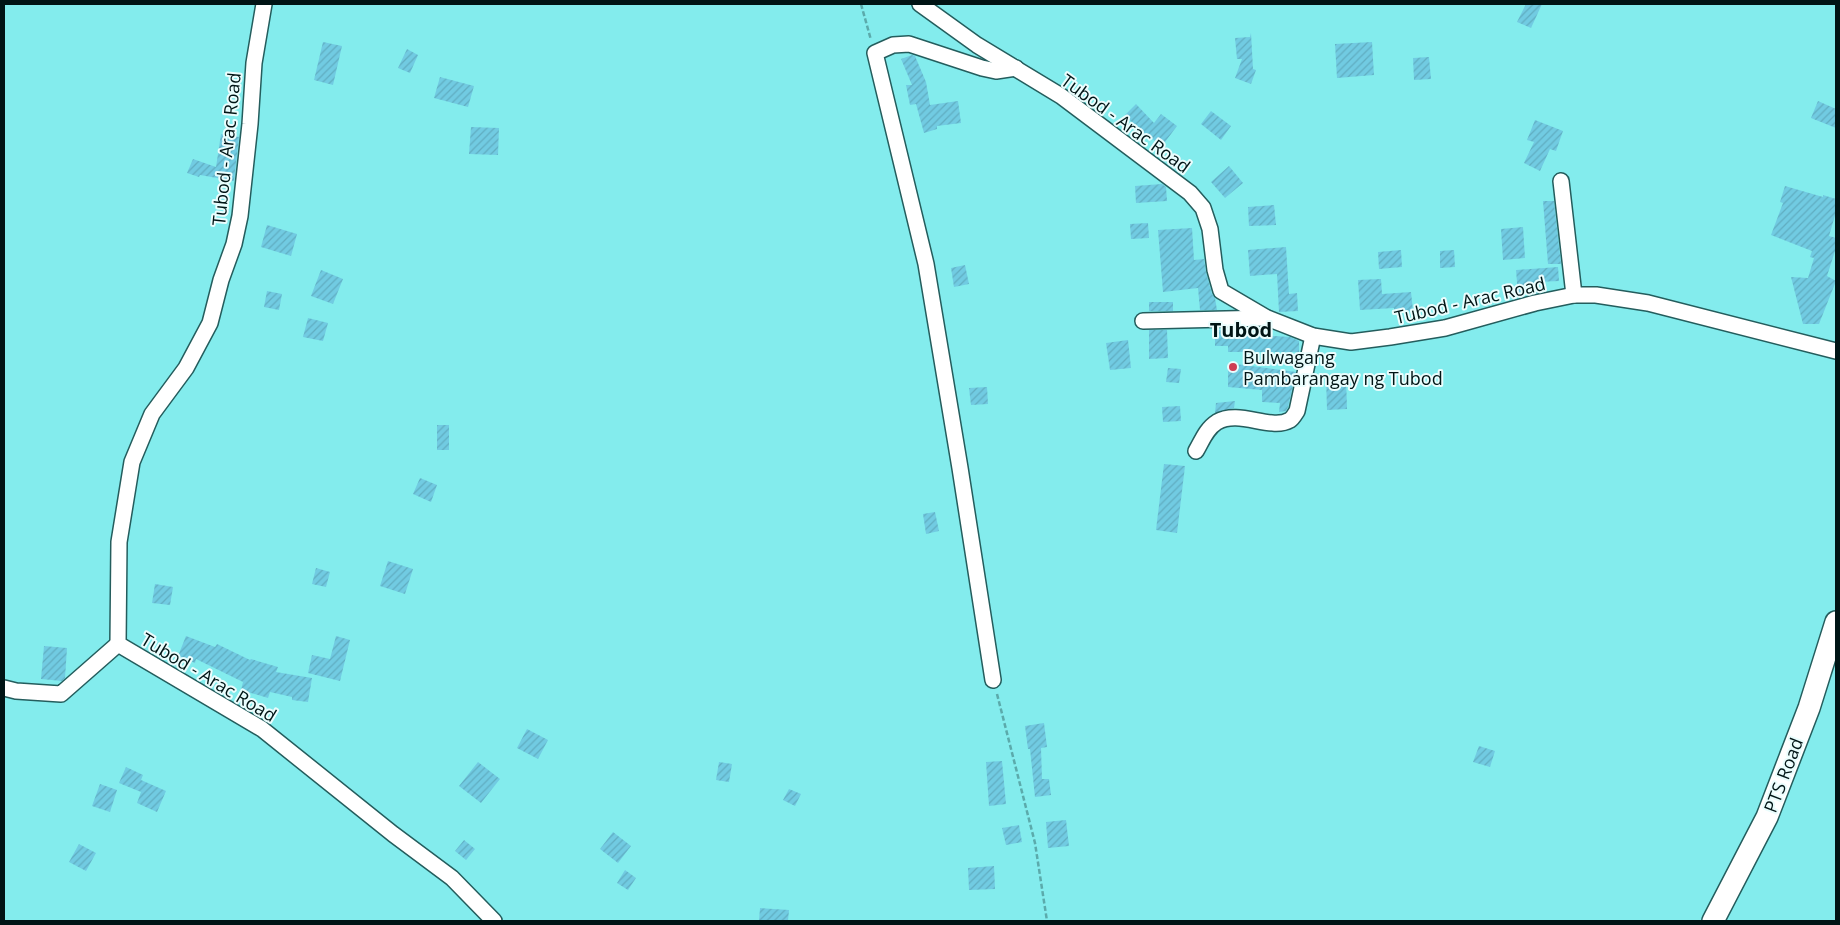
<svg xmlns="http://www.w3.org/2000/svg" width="1840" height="925" viewBox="0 0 1840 925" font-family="'Open Sans',sans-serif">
<defs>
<pattern id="building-hatch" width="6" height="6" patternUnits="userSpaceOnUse" patternTransform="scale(1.25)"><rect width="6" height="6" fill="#71cbe2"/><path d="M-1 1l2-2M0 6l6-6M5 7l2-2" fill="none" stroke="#60adc1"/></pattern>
</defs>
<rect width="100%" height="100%" fill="#83eced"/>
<g fill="url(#building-hatch)">
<path d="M1526 4H1542L1531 28 1517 22Z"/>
<path d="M1251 33 1253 69 1256 70 1251 84 1235 78 1242 59H1237L1235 38 1250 37Z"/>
<path d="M323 42 342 46 333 85 314 80Z"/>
<path d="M1372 42 1374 75 1337 78 1335 44Z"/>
<path d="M407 49 418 55 410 73 398 68Z"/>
<path d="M912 55 915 56 926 82 930 105 958 101 961 123 937 126V129L924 133 916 104 910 105 906 85H912L901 59Z"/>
<path d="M1429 57 1431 79 1414 80 1413 58Z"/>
<path d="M440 77 474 86 468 107 434 98Z"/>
<path d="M1818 101 1836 109V128L1811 118Z"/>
<path d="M1136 104 1154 123 1161 114 1177 126 1162 146 1137 128 1125 115Z"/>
<path d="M1211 111 1231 126 1221 140 1201 124Z"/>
<path d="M1535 120 1563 131 1556 151 1550 149 1540 171 1524 163 1534 142 1527 140Z"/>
<path d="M471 127 499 128 498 155 469 154Z"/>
<path d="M221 134 239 137 234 181 200 175 199 177 187 173 193 159 216 167Z"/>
<path d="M1229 166 1243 183 1225 198 1211 182Z"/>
<path d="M1162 184 1166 187 1167 201 1136 203 1135 186Z"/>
<path d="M1785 186 1823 197V195L1836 199V212L1829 236 1836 238V248L1827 276 1836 281 1819 324H1803L1791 277 1808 278 1814 258 1810 257 1812 251 1771 235 1783 203 1780 202Z"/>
<path d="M1543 201H1554L1561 264H1548Z"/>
<path d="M1274 205 1276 225 1249 226 1248 207Z"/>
<path d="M1148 223 1149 238 1131 239 1130 224Z"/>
<path d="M267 225 297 234 291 256 261 247Z"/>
<path d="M1523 227 1525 258 1503 260 1501 229Z"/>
<path d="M1192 228 1194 260 1204 259 1206 272 1212 294 1215 298 1217 310H1200L1198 288 1163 292 1158 230Z"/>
<path d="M1286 247 1289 294 1297 293 1298 311 1279 312 1277 274 1250 276 1248 250Z"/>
<path d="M1401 250 1402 267 1379 269 1378 252Z"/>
<path d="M1454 250 1455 267 1440 268V251Z"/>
<path d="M965 265 969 284 954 287 951 268Z"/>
<path d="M1558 267 1559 281 1537 282 1538 293 1518 294 1516 270Z"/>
<path d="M321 270 343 279 333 304 311 296Z"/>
<path d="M1381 279 1382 294 1411 292 1413 311 1394 313V308L1360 310 1358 280Z"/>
<path d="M267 291 282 294 279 310 264 307Z"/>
<rect x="1149" y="302" width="24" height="9"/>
<path d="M308 318 328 323 323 341 303 337Z"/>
<path d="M1149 330H1167L1168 358 1149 359Z"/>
<path d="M1215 330H1237V334L1290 337 1299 341V352H1228V346H1215Z"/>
<path d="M1128 340 1131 368 1110 370 1106 343Z"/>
<path d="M1228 363 1296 372 1288 407 1286 411 1279 412 1280 403 1262 402V390L1228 387Z"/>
<path d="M1168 368 1181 369 1179 383 1166 382Z"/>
<path d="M1346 377 1347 409 1327 410 1326 378Z"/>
<path d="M987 387 988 404 971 405 969 388Z"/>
<path d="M1235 401 1234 408 1215 413 1216 403Z"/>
<path d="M1180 406 1181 421 1163 422 1162 407Z"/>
<rect x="437" y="425" width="12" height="25"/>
<path d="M1164 464 1185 466 1177 533 1156 530Z"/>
<path d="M420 478 437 485 431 502 413 494Z"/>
<path d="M935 512 939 531 926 534 923 514Z"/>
<path d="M388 561 413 569 405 594 380 586Z"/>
<path d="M316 568 330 572 326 587 312 584Z"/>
<path d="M155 584 173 587 170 605 152 603Z"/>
<path d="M186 636 215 647 217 644 250 660 251 659 278 667 276 672 312 678 308 702 292 700V697L270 692 268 698 241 690 243 682 196 659 195 663 178 656Z"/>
<path d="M336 636 350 640 340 681 308 673 312 655 330 659Z"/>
<path d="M44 646 67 648 65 678 62 681 41 679Z"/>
<path d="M1044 723 1047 747 1041 748 1042 779H1049L1051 795 1035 797 1030 749H1028L1025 726Z"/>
<path d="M527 729 548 740 538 759 517 748Z"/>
<path d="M1479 746 1495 751 1490 767 1473 762Z"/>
<path d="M1002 761 1006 804 989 806 986 762Z"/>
<path d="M478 762 500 779 481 803 459 786Z"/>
<path d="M719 762 732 764 729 782 716 780Z"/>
<path d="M126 767 143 775 141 780 166 791 157 812 137 803 141 792 119 783Z"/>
<path d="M100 784 117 790 110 812 92 806Z"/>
<path d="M789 789 801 794 795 806 783 800Z"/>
<path d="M1066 820 1069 846 1048 848 1046 822Z"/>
<path d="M1019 825 1022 842 1006 845 1002 828Z"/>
<path d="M613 832 631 846 618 863 600 849Z"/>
<path d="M464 840 475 849 466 860 455 851Z"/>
<path d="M79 844 96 853 86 871 69 862Z"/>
<path d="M994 866 995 889 969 890 968 868Z"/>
<path d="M625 870 636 878 628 890 617 883Z"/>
<path d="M760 908 789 910 788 921H759Z"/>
</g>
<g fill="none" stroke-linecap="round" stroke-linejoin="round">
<defs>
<g id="minor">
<path d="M264 4 254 63 250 124 240 216 234 244 221 280 210 323 186 368 152 414 132 462 119 542 118 644 262 729 393 834 452 878 494 921"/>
<path d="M920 4 977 45 1061 96 1190 193 1203 208 1210 229 1215 270 1221 291 1267 318 1313 336 1351 342 1390 337 1445 328 1535 303 1574 295H1596L1648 303 1836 351"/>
<path d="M1561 181 1574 295"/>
<path d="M1143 321 1267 318"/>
<path d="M1196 451C1202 441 1206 429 1217 422 1239 409 1271 431 1290 420 1293 418 1295 414 1297 411L1313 336"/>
<path d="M993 680 960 468 926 264 875 53 893 45 909 44 982 68 996 71 1016 68"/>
<path d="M4 688 16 691 61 694 118 644"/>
</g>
<path id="secondary" d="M1713 921 1767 817 1809 708 1836 622"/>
</defs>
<use href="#minor" stroke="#245d5d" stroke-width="18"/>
<use href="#secondary" stroke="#245d5d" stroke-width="24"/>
<g stroke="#5baaab" stroke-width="2.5" stroke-dasharray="5 2.5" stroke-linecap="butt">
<path d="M861 4 871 40"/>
<path d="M997 694 1035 843 1047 921"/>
</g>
<use href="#minor" stroke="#fff" stroke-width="15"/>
<use href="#secondary" stroke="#fff" stroke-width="21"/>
</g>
<circle fill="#ce3d53" stroke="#eafdfd" stroke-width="2" cx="1233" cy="367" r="5"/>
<g text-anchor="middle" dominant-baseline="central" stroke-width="4" stroke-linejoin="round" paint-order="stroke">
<g font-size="18" fill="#001415" stroke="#eafdfd">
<text transform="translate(1126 123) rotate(36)">Tubod - Arac Road</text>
<text transform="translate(226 149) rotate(-84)">Tubod - Arac Road</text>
<text transform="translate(1470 300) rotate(-13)">Tubod - Arac Road</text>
<text transform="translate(209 677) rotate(31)">Tubod - Arac Road</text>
<text transform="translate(1783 775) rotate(-69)">PTS Road</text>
</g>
<g font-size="18" fill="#001415" stroke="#eafdfd" text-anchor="start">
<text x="1243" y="357">Bulwagang<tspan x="1243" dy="21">Pambarangay ng Tubod</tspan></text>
</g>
<g font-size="20" font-weight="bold" fill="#001415" stroke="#eafdfd">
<text x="1241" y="329">Tubod</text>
</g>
</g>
<rect width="1840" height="925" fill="none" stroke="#001415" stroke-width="10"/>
</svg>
